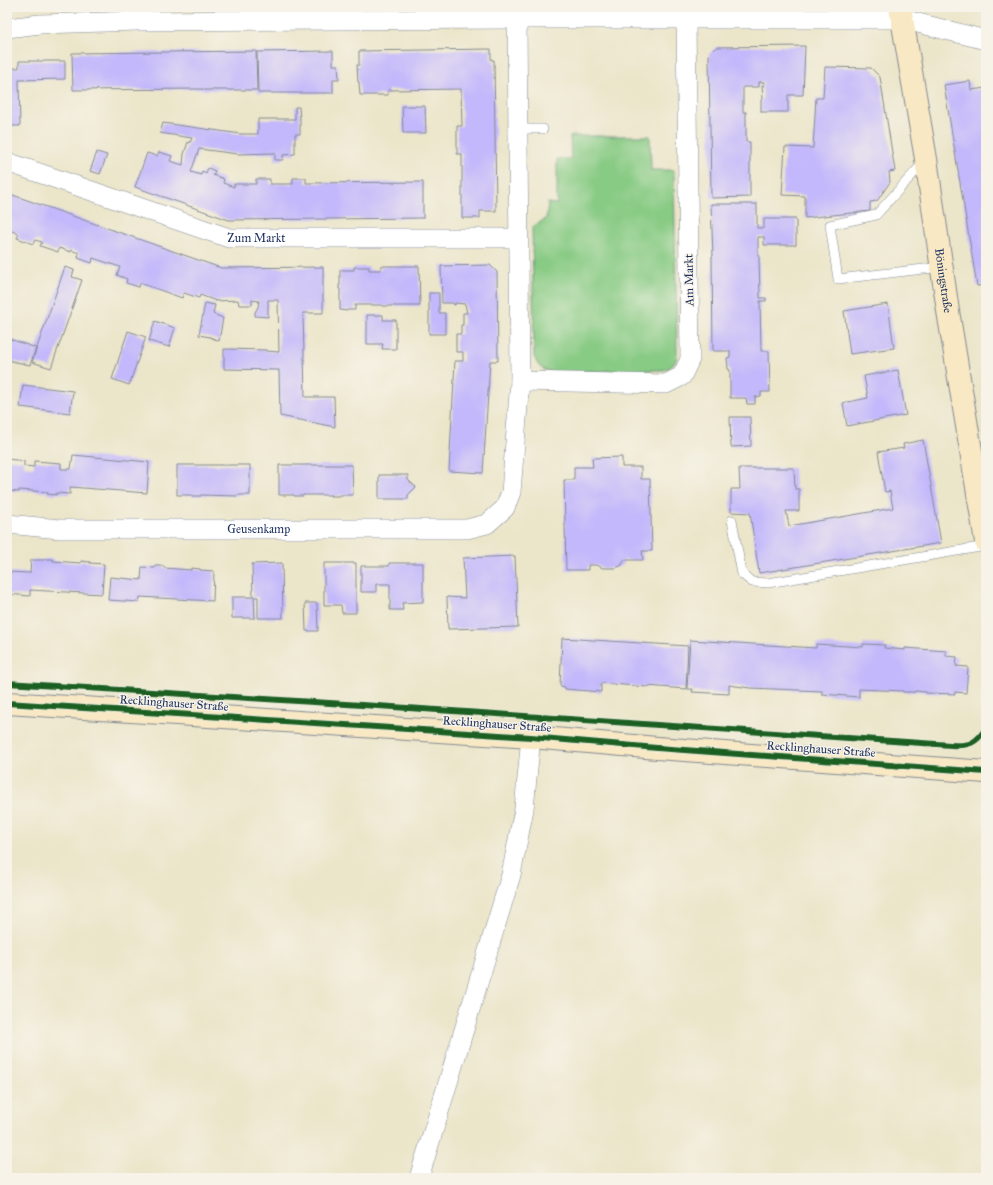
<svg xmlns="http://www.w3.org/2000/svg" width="993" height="1185" viewBox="0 0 993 1185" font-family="'IM FELL Great Primer',serif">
<rect width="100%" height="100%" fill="#f7f3e8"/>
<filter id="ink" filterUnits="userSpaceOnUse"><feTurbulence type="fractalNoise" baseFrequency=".025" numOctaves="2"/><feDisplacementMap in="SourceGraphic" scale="8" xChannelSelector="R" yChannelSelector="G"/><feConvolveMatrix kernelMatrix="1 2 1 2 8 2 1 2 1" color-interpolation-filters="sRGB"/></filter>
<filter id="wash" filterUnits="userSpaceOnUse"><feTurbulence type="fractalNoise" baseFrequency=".012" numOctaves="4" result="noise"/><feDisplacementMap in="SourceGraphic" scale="16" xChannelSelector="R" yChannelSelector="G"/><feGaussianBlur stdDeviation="0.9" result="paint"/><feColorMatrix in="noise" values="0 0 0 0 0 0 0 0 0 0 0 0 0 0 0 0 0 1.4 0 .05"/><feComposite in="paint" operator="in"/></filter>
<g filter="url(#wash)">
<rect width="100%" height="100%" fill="#ebe5c9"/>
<path fill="#88cb84" stroke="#527d71" d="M570 136H650L651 170H674L677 353C677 362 673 367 664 370L551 372C540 369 538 366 534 356L532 227 546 219 548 203 557 204V159H571Z"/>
<g id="blocks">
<g fill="#c3b8fb">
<path d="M805 46 803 95H788V112H761V100L763 99 762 85 764 86V82H759V87H743V112H746V142H750V197L711 198 709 54 716 47Z"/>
<path d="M491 49V60H494L496 211H480V218H462V154H457V126H462L461 89 388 90V95H360L359 82H358L357 65H359V51Z"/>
<path d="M256 51 257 90H203V89L73 90 72 53Z"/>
<path d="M333 51V65H338L339 79H333V93H258L257 52Z"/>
<path d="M19 61H65V79L19 80 20 126H7V68H19Z"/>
<path d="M825 67 871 68 880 77 895 171 889 172 890 182 877 201 870 202V211L805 218V196L782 195 785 147 813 148 816 98H823Z"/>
<path d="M970 81 971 90 986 88V285L977 286 944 85Z"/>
<path d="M402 106H425L426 133H403Z"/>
<path d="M295 107H299L300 119V134H295V154L283 155V160H275V153L238 154 199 149 191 172 201 175 202 171 206 173 208 168 215 171 213 175 224 179 223 183 234 187V184H256V179H270V184H293V178H306V183L423 182V218L229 220 135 187 147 153 157 156 159 152 172 156 170 161 183 165 184 154 188 142 190 143 192 138 160 133 163 123 241 134H258V119H295Z"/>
<path d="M97 152 107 155 100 174 90 171Z"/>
<path d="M7 193 221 268 323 267V313H303L305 397H334L335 427 280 416 279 370 224 369V349L266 350V351L279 352 278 300H268V317L255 316V312L258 307 259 301 252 300V305H239L238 300 216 301 200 295 199 298 184 293 182 298 140 283 139 287 126 283 127 279 117 275 120 267 93 258 92 263 78 258 79 253 71 250V252L59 248 58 252 40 246 42 242 35 240 33 244 17 238 19 234 7 229Z"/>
<path d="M711 204H757V228H764V219H796V245H764V237H758V256H759L760 298H766V301H760L761 351H769L770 392H761V396L755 397V404H747L746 398H730V370L728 369 727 358 730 357V351H713L712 256H713Z"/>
<path d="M490 265 497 272 498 361H490L483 473 449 471 455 361H463V352H456V334H461V325H463V313H467L465 304 455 303V305H454L453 303H442L441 266Z"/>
<path d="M381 266H419L420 306H382V305H355V310H347V311L340 310V289H339V285H340V270H354V267H369V270H381Z"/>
<path d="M65 267 74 270 72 277 82 280 51 368 32 362Z"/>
<path d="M429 293H439V313H445V334H429Z"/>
<path d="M205 303 215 305 213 314 223 318 219 341 210 337 199 335Z"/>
<path d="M888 304 894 348 850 354 844 311Z"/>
<path d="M367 315H383V320H396V349H382L383 344H367Z"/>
<path d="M155 321 175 328 169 347 149 341Z"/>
<path d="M128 331 146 337 129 385 112 379Z"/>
<path d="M7 338 36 348 30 365 7 360Z"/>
<path d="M898 370 906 415 847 426 843 403 868 398 864 376Z"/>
<path d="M23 385 73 391 70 413 20 407Z"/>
<path d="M730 417H750L751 446 731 447Z"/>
<path d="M923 440 941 543 759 573 750 513 731 512V489H740L739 468H794L795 489H799V511H786L789 526 893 508 890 491 885 492 878 452 904 448 903 444Z"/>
<path d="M73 455 149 462 147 493 70 487V494L56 493V495L47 494 48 492 19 490V492L10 491V489H7V459L24 461V466L34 467V461H35L61 463V469H71Z"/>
<path d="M622 457V467H641V479H650L652 551H642L643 560H624L622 565 616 568H603L596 565H588V570H566L564 480H574V467H593L592 458Z"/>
<path d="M177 465H250V495H237V496L201 495V496H192V495H177Z"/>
<path d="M279 465H352L353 495H339V496H330L331 495H303V496H294V495H279Z"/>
<path d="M379 475H408V480L416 487 408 495V499H379Z"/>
<path d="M515 556 518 627 448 629 447 597 465 598 463 558Z"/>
<path d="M44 559H53V561L81 563V561L90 562V563L104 564 102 594 30 590V596L7 594V572L30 573 31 560H44Z"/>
<path d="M282 563 283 618H258V597H254L255 618H232V597H253L252 564Z"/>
<path d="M324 563H356V613H342L341 605H324Z"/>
<path d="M389 563H423V602L402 603 403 610H390V584H376V592H361V566H389Z"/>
<path d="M155 566H164V568L191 570V568L200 569V570L214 571 213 601 140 597 139 602 108 600 110 577 141 580 142 567 155 568Z"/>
<path d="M305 603H317L318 631H306Z"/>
<path d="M562 638 688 646 686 689 647 686V687L601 683V692L565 689V687L560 686Z"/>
<path d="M690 640 816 648V644L863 647V644L885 645 884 648 905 650V648L946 651V656L957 657 956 666 968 667 966 693 955 692V694L926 693V692L915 691V692H903V691L859 689V697L822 694V691L750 688 729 685V694L692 692 693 689H687Z"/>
</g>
</g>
</g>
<g filter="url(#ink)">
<use href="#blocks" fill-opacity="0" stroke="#838a94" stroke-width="1"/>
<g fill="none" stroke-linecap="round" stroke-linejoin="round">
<defs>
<g id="service">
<path d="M517 129H543"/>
<path d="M924 162 876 215 830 225 838 279 941 267"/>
<path d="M732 520 742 574 752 582 768 583 986 546"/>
</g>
<g id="minor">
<path d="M7 28 40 24 138 21 517 19H902L986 40"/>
<path id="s1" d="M7 162 229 238H518"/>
<path d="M520 381 666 384 682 376 690 359 686 20"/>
<path id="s2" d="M7 524 60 529H467L487 524 505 508 511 492 520 381 517 19"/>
<path d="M419 1178 511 875 524 809 531 737"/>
</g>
<g id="secondary">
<path id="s3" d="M900 7 926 159 948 311 986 542"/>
<path d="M7 703 531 737 657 748 986 772"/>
</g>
</defs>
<use href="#service" stroke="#838a94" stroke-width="10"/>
<use href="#minor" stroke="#838a94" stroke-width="20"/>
<use href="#secondary" stroke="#838a94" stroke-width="24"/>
<use href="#service" stroke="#fff" stroke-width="9"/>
<use href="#minor" stroke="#fff" stroke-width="19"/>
<use href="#secondary" stroke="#f8e8c3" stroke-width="22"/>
<defs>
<g id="cycleway">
<path d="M7 683 378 706 951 745C969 746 976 744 986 728"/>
<path d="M7 703 531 737 657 748 986 772"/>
</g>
</defs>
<use href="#cycleway" stroke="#f7f3e8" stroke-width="8"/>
<use href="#cycleway" stroke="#1b5e20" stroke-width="6"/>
</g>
</g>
<g text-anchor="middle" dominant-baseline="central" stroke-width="3" stroke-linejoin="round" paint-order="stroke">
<g font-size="12" fill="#1b2f5e" stroke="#f7f3e8">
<text stroke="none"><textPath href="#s1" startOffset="262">Zum Markt</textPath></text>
<text transform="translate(689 280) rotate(-91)">Am Markt</text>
<text stroke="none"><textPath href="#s3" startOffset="277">Böningstraße</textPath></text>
<text stroke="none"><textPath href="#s2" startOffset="252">Geusenkamp</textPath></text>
<text transform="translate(174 703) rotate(4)">Recklinghauser Straße</text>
<text transform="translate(497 724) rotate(4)">Recklinghauser Straße</text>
<text transform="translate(821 749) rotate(4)">Recklinghauser Straße</text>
</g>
</g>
<rect width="993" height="1185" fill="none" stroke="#f7f3e8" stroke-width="24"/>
</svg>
